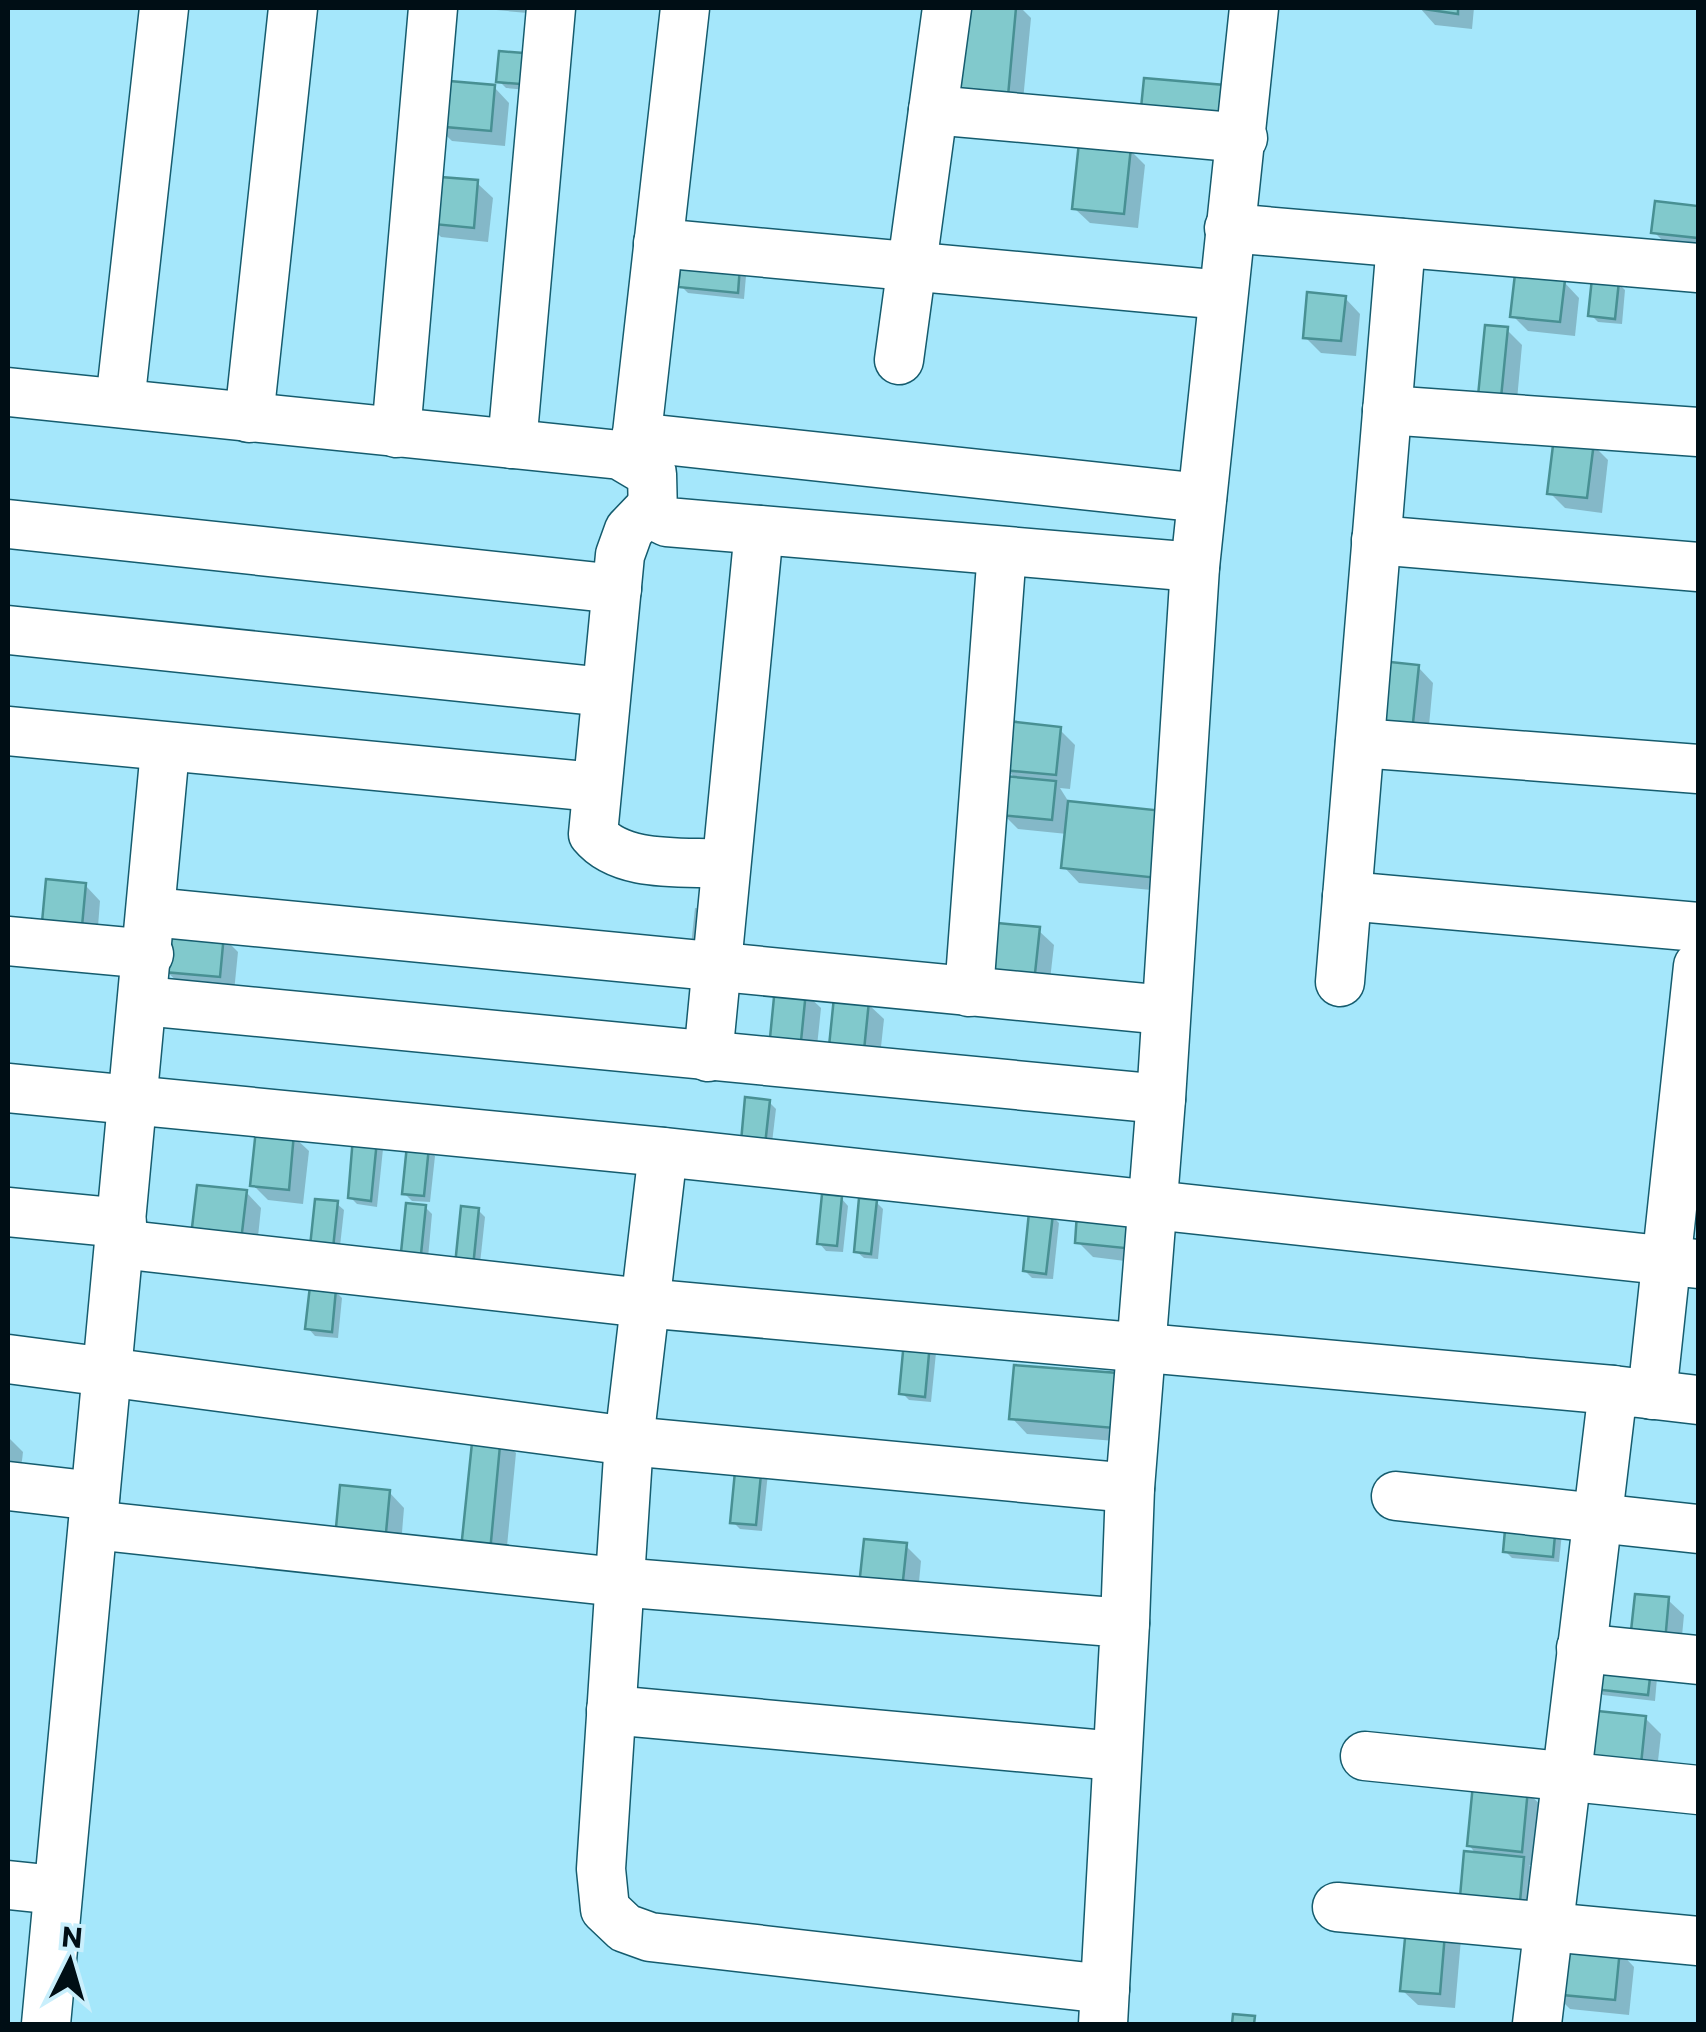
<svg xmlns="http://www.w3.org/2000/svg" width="1706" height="2032" viewBox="0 0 1706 2032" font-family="Commissioner,sans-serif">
<rect width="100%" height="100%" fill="#a5e7fb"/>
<g fill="#0003">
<path d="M474 8H550L549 15Z"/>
<path d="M962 8H1021L1031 18 1021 121Z"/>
<path d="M1420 8H1474L1472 29 1435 25Z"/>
<path d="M501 54 539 91 506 88 499 81Z"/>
<path d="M494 87 509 103 505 146 452 141 436 126Z"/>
<path d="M1130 150 1145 165 1138 228 1090 223 1074 208Z"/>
<path d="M477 183 493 198 488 242 441 237 426 222Z"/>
<path d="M1657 204 1698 208V250L1669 247 1654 232Z"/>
<path d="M739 269 746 276 744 299 688 293 681 286Z"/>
<path d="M1564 282 1579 298 1575 336 1528 331 1513 316Z"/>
<path d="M1618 283 1625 290 1622 324 1598 322 1591 315Z"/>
<path d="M1345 298 1360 314 1356 356 1321 353 1305 337Z"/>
<path d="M1507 330 1522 345 1515 422 1495 420Z"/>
<path d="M1592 444 1608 460 1602 513 1565 508 1550 493Z"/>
<path d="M1418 667 1433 683 1426 757 1392 753Z"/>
<path d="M1059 729 1075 745 1070 789 1060 788 1070 804 1172 892 1079 883 1064 867 1067 834 1018 829 1003 814 1016 779 1006 769Z"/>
<path d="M85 885 100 901 96 952 59 948Z"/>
<path d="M695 908 721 910 690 955Z"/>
<path d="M1038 930 1054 945 1047 1006 998 1001Z"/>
<path d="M223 937 238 952 234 992 182 986 166 971Z"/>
<path d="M805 993 821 1008 814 1075 786 1072Z"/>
<path d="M868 1004 884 1019 877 1084 845 1081Z"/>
<path d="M769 1102 776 1109 771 1151 751 1149Z"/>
<path d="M293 1136 309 1151 303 1204 268 1200 253 1185Z"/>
<path d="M376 1142 383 1149 377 1207 357 1204 350 1197Z"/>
<path d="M428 1149 435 1156 430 1202 412 1201 405 1194Z"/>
<path d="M246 1192 261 1208 256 1256 209 1251Z"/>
<path d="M841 1198 848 1206 843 1252 826 1251 819 1243Z"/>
<path d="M876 1202 883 1209 878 1259 864 1258 856 1251Z"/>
<path d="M336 1203 344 1210 338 1264 319 1262Z"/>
<path d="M425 1207 432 1214 427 1269 410 1268Z"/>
<path d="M478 1210 485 1217 479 1273 465 1271Z"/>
<path d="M1052 1216 1059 1223 1053 1279 1032 1278 1025 1271Z"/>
<path d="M1080 1216 1149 1264 1093 1257 1078 1242Z"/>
<path d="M335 1291 342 1298 338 1338 315 1336 308 1328Z"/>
<path d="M907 1344 936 1353 931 1402 909 1400 902 1393Z"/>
<path d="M1117 1376 1128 1442 1027 1434 1012 1418Z"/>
<path d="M8 1437 23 1452 18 1495 8 1494Z"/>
<path d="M500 1438 516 1453 505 1567 479 1564Z"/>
<path d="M761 1466 768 1473 762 1531 740 1529 733 1522Z"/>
<path d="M389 1492 404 1508 400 1557 353 1552Z"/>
<path d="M1562 1533 1559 1562 1512 1558 1505 1551Z"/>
<path d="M906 1546 921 1561 916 1613 876 1610Z"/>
<path d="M1668 1600 1684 1615 1679 1667 1647 1664Z"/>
<path d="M1598 1666 1657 1678 1655 1701 1603 1695 1596 1688Z"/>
<path d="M1645 1718 1661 1734 1655 1788 1600 1783Z"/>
<path d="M1527 1792 1543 1807 1537 1866 1529 1865 1538 1875 1533 1928 1469 1845Z"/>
<path d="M1409 1920 1461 1939 1455 2008 1418 2005 1402 1990Z"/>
<path d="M1619 1951 1634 1967 1629 2015 1570 2009 1554 1993Z"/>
</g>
<g fill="#81c9cc" stroke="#489093" stroke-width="2.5">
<path d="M960 8H1016L1007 107 951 101Z"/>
<path d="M1417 8H1458V14Z"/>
<path d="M499 51 536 54 533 85 496 82Z"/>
<path d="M1144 78 1236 86 1231 136 1139 128Z"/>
<path d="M438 80 495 85 491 131 434 126Z"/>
<path d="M1079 142 1131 147 1124 214 1072 209Z"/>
<path d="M428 176 478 180 474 228 423 223Z"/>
<path d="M1655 201 1698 206V238L1651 233Z"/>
<path d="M681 260 740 266 738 293 678 287Z"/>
<path d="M1515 274 1565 280 1560 322 1510 317Z"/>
<path d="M1592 278 1619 281 1615 319 1588 316Z"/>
<path d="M1307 292 1346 296 1341 341 1303 338Z"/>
<path d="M1485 325 1508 327 1500 408 1477 406Z"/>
<path d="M1554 437 1594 442 1587 498 1547 494Z"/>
<path d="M1381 661 1419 665 1411 742 1374 739Z"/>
<path d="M1008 721 1061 727 1056 775 1003 770Z"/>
<path d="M1004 776 1056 781 1052 820 1000 815Z"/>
<path d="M1068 801 1164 811 1158 878 1061 868Z"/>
<path d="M46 879 86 883 81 937 41 933Z"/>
<path d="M987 922 1040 927 1033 992 980 987Z"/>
<path d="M168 928 224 934 220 977 164 972Z"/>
<path d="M775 987 806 991 799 1061 768 1058Z"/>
<path d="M834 997 869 1001 862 1070 827 1066Z"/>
<path d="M745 1097 770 1100 765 1145 741 1142Z"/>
<path d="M256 1129 294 1133 289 1190 250 1186Z"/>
<path d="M353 1137 377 1140 371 1201 348 1198Z"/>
<path d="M407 1145 429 1147 424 1196 402 1194Z"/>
<path d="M197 1185 247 1190 241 1241 191 1236Z"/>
<path d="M822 1194 842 1196 837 1246 817 1244Z"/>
<path d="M859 1198 877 1200 871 1254 854 1252Z"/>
<path d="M315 1199 338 1201 332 1258 309 1256Z"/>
<path d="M406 1203 426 1205 420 1264 400 1262Z"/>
<path d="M461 1206 479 1208 473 1267 455 1265Z"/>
<path d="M1029 1212 1053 1214 1046 1274 1023 1271Z"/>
<path d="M1077 1213 1137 1219 1134 1249 1075 1243Z"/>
<path d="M310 1286 336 1289 332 1332 305 1329Z"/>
<path d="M904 1341 930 1343 925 1397 899 1394Z"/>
<path d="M1014 1365 1118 1373 1114 1428 1009 1419Z"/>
<path d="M473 1433 501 1435 490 1552 461 1549Z"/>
<path d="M736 1461 762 1464 756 1525 730 1523Z"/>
<path d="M340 1485 390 1490 385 1543 335 1538Z"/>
<path d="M1506 1519 1556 1524 1553 1557 1503 1552Z"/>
<path d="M864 1539 907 1543 901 1599 858 1595Z"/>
<path d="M1635 1594 1669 1597 1664 1653 1629 1649Z"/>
<path d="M1596 1663 1651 1669 1648 1695 1593 1689Z"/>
<path d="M1588 1710 1646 1716 1640 1774 1582 1769Z"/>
<path d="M1473 1784 1528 1789 1522 1852 1467 1846Z"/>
<path d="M1464 1851 1524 1857 1519 1913 1459 1908Z"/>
<path d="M1407 1917 1446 1921 1440 1994 1400 1991Z"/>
<path d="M1557 1942 1620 1949 1615 2000 1552 1994Z"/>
<path d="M1233 2014 1255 2016 1254 2024H1232Z"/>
</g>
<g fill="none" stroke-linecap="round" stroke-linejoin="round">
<defs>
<g id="street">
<path d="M933 110 1243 138"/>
<path d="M1229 228 1698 268"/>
<path d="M658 243 1223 295"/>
<path d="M899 360 947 8"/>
<path d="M8 392 620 455 652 474 653 515 667 522 1195 567"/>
<path d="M120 403 164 8"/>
<path d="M1387 410 1698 432"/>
<path d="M249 418 293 8"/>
<path d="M396 433 433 8"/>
<path d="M636 437 1202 498"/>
<path d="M512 444 551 8"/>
<path d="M634 460 685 8"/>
<path d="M651 507 629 530 620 555 593 834C622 869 684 861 726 864"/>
<path d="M8 524 617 589"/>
<path d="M1376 540 1698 567"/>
<path d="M8 630 605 692"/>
<path d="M8 731 595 787"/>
<path d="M1360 743 1698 769"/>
<path d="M1347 896 1698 927"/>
<path d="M152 912 1165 1010"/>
<path d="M8 941 149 954"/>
<path d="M1340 982 1401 243"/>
<path d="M969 992 1002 551"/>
<path d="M144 1001 1161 1099"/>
<path d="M708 1057 759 530"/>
<path d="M8 1088 663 1152 1698 1264"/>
<path d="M663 1152 629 1441 601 1869 605 1909 625 1928 650 1937 1105 1989"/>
<path d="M8 1212 122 1223"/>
<path d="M120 1244 644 1303 1613 1390"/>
<path d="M8 1359 629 1441 1130 1488"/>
<path d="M1652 1395 1698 966"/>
<path d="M8 1486 95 1496"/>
<path d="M1396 1496 1698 1529"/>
<path d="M93 1525 618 1582 1125 1623 1103 2024"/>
<path d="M1125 1623 1130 1488 1161 1099 1195 567 1254 8"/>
<path d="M1581 1648 1698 1660"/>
<path d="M611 1710 1116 1756"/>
<path d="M1365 1756 1698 1790"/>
<path d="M8 1885 56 1890"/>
<path d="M1337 1907 1698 1941"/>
<path d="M46 2024 165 750"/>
<path d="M1537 2024 1613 1390 1698 1400"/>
</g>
</defs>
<use href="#street" stroke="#155c6e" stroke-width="51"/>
<use href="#street" stroke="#fff" stroke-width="48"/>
</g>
<rect width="1706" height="2032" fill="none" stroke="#000e15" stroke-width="20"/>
<g transform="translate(70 1962) rotate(5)" stroke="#c9effc" stroke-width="8" paint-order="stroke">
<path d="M0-8L18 38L0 25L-18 38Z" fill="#000e15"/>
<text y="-15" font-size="28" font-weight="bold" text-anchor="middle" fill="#000e15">N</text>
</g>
</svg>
